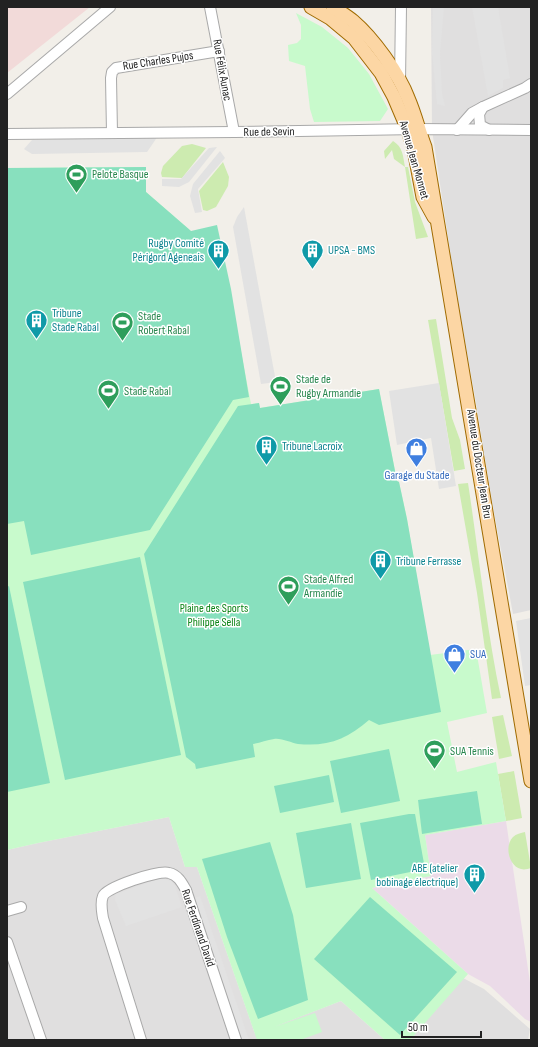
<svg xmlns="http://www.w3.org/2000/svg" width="538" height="1047" viewBox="0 0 538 1047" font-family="'Sofia Sans Condensed',sans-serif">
<rect width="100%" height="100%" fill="#f2efe9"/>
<g fill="#e0dfdf">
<path d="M431 7H531V610L513 614 493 507 475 397 456 291 432 130Z"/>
<path d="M169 817 185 867H197L255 1034 341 1001 385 1040H7V850L38 843Z"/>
<path d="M463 978 484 989 530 1029 528 1040H410Z"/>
</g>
<path fill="#f2dad9" d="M7 7H90L7 73Z"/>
<path fill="#ebdbe8" d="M506 821 531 989V1022L525 1019 490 986 468 974 372 888 431 876 425 835Z"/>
<g fill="#cdebb0">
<path d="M393 141C403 147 403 156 405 167H408L415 202 428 237 416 239 405 167 394 159 392 150 385 159 384 151Z"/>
<path d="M192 144 206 148 182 178 162 177 161 173 163 166 182 146Z"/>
<path d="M223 162 229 177 228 186 216 207 207 211 203 210 199 191Z"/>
<path d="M436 319 452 418 460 440 465 469 454 471 428 320Z"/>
<path d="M468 483C479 555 486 627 501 698L492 699 477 593 458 484Z"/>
<path d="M503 715 512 756 499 759 492 717Z"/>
<path d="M514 771 522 818 506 821 498 774Z"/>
<path d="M525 832 531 868C528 869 524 870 521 869 509 866 504 846 513 837 516 834 521 833 525 832Z"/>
</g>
<g fill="#c8facc">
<path d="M296 13 322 27 348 48 369 74 388 109 380 121 314 122 310 109 305 66 289 61 288 45 297 43 301 39V25Z"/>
<path d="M146 167V192L191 231 230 294 251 404 259 403 260 408 379 389 397 481 399 482 407 519 430 655 476 649 487 713 447 722 457 772 496 762 506 821 425 835 431 876 372 888 468 974 410 1040H385L341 1001 274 1027 315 1013 322 1032 300 1040H257L197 867H185L169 817 38 843 7 850V168Z"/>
</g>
<g fill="#88e0be">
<path d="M146 167V192L191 231 217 225 231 289 249 397 233 400 150 530 31 555 24 521 7 524V168Z"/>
<path d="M379 389 397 481 399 482 407 519 441 712 379 725 369 720C347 739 328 747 298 744 291 743 282 738 274 739 267 740 260 743 253 744L255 757 196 769 195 764 186 757 144 554 238 406 259 403 260 408Z"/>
<path d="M140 557 181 755 65 780 23 582Z"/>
<path d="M9 586 50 783 7 792V587Z"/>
<path d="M389 749 400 801 341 813 330 761Z"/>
<path d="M329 775 334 802 280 813 274 786Z"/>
<path d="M477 791 482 824 422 834 418 800Z"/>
<path d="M409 814H415L425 869 371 880 360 823Z"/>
<path d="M351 823 361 879 306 888 296 833Z"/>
<path d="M270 842 293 915 308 1000 258 1019 227 937 202 859Z"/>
<path d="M370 897 457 972 400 1035 314 959Z"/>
</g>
<g fill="#e2e2e2">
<path d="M433 7H444L440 54 442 93 445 106 437 104 432 52Z"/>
<path d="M472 7H498L510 78 503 80V88L488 96Z"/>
<path d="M158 136 147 152 32 154 24 149 32 140Z"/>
<path d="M217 147 189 182 179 187 162 186V179H181L209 148Z"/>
<path d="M220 151 225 158 198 189 202 212 195 213 190 196 193 184Z"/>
<path d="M244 207 276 382 261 384 233 227 237 217Z"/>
<path d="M439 383 456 486 439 489 431 438 397 445 389 391Z"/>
<path d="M531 618V685L525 686 516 621Z"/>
<path d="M161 878 172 881 175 886 182 907 126 926 115 900 116 894Z"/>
<path d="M200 896 249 1040H241L192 899Z"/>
</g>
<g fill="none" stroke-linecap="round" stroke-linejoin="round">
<defs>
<g id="minor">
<path d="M210 7 234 132"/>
<path d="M400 82 401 7"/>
<path d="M7 94 110 7"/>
<path d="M457 130 472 113 483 107"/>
<path d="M489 130 480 125 479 114 483 107 525 88 531 84"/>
<path d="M112 133 111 78 112 72 116 68 219 51"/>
<path d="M7 134 234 132 418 129 531 130"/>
<path d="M7 911 21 907"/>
<path d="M7 942 41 1040"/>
<path d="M141 1040 103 918C102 911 100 903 103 896 107 887 158 870 169 873 178 875 182 883 186 890L236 1040"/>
</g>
<g id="major">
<path d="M311 7 330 18 354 38 381 73 394 97 408 130 414 149 423 197 434 217"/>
<path d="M333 7C340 12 347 16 353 21 373 38 399 74 408 98 415 114 419 131 425 147L531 781"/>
</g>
</defs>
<use href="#minor" stroke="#a9a9a9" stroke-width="12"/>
<use href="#major" stroke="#a06b00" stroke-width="15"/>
<use href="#minor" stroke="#fff" stroke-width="10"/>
<use href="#major" stroke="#fcd6a4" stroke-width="13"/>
</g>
<defs>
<symbol id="stadium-pin" viewBox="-11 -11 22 30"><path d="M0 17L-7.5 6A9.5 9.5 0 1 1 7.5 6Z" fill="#2e9e5b" stroke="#fff"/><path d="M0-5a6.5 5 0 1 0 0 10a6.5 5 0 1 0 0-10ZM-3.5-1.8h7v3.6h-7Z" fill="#fff"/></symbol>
<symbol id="building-pin" viewBox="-11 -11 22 30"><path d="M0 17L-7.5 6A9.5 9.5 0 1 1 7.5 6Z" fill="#0f9aa8" stroke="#fff"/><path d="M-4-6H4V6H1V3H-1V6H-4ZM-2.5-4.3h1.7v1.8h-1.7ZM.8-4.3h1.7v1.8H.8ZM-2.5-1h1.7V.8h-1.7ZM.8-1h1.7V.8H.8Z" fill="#fff"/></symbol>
<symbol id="shop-pin" viewBox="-11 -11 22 30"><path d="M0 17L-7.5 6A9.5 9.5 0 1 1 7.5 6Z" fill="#3f7fe0" stroke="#fff"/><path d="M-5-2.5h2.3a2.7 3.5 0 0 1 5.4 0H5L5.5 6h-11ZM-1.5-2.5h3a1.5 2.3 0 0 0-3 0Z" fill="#fff"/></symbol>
</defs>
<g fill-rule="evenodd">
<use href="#stadium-pin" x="64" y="162" width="25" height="34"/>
<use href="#building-pin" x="206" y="238" width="25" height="34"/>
<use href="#building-pin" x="300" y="238" width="25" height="34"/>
<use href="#building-pin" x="24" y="308" width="25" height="34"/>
<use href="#stadium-pin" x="110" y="310" width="25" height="34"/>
<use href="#stadium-pin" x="268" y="374" width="25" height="34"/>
<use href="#stadium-pin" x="96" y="378" width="25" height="34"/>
<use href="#building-pin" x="254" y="434" width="25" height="34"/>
<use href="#shop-pin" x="404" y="436" width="25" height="34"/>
<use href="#building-pin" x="368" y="548" width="25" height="34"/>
<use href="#stadium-pin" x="276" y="574" width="25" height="34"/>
<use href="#shop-pin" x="442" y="642" width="25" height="34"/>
<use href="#stadium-pin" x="422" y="738" width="25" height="34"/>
<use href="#building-pin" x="462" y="862" width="25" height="34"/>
</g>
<g text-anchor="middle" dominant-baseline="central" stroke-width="3" stroke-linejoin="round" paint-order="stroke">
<g font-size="12" fill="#222" stroke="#fff">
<text transform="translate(158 61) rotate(-9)">Rue Charles Pujos</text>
<text transform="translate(222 70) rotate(80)">Rue Félix Aunac</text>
<text transform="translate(269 132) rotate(-1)">Rue de Sevin</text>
<text transform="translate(414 160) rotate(74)">Avenue Jean Monnet</text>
<text transform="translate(479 464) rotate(81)">Avenue du Docteur Jean Bru</text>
<text transform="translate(198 928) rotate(71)">Rue Ferdinand David</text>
</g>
<g font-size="12" fill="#27864d" stroke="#fff" text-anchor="start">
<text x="92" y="174">Pelote Basque</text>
<text x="138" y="316">Stade<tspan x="138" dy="14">Robert Rabal</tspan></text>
<text x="296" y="379">Stade de<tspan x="296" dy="14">Rugby Armandie</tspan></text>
<text x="124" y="391">Stade Rabal</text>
<text x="304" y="579">Stade Alfred<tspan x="304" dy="14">Armandie</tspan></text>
<text x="450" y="751">SUA Tennis</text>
</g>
<g font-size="12" fill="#0d838f" stroke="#fff" text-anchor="start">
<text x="204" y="243" text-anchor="end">Rugby Comité<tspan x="204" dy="14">Périgord Ageneais</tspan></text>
<text x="328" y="250">UPSA - BMS</text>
<text x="52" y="313">Tribune<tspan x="52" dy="14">Stade Rabal</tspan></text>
<text x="282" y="446">Tribune Lacroix</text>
<text x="396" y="561">Tribune Ferrasse</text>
<text x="458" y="868" text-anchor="end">ABE (atelier<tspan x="458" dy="14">bobinage électrique)</tspan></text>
</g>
<g font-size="12" fill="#366cbe" stroke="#fff">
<text x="417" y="475">Garage du Stade</text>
<text x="470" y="654" text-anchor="start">SUA</text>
</g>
<g font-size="12" fill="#0c8416" stroke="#fff">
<text x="214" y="608">Plaine des Sports<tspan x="214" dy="14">Philippe Sella</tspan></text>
</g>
</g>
<rect width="538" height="1047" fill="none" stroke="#222222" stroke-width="16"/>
<path d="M402 1031v6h79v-6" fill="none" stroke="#222222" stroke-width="2"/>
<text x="408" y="1031" font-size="12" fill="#222222" stroke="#ffffff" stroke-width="3" paint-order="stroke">50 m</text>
</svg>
